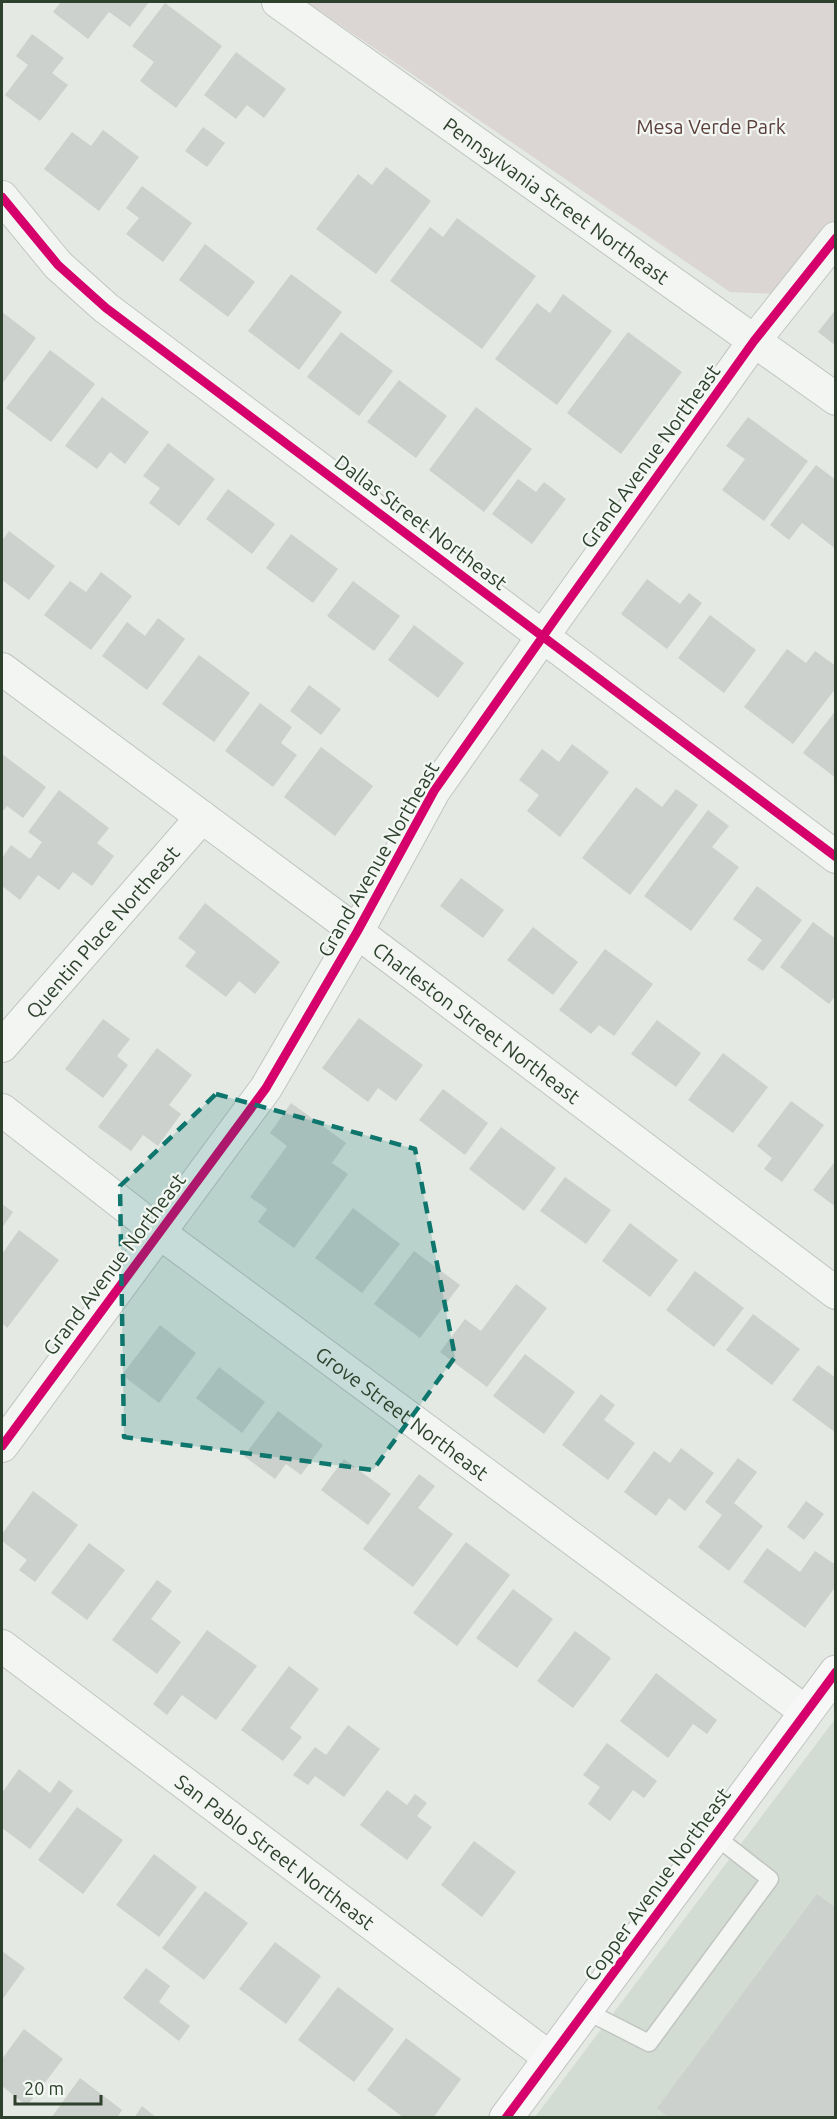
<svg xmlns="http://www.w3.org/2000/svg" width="837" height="2119" viewBox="0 0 837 2119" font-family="Ubuntu,sans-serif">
<rect width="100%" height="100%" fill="#e4e9e4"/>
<path fill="#d3dcd3" d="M835 1719V2117H535Z"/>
<path fill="#dbd6d3" d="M307 2H835V220L777 294 730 292Z"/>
<g fill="#cdd1cd">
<path d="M61 2H149L130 27 109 12 88 39 53 12Z"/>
<path d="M165 3 222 46 176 108 140 81 154 62 132 46Z"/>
<path d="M32 34 64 58 52 73 68 85 40 121 5 95 28 65 16 56Z"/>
<path d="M236 52 286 89 264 118 247 105 236 119 204 95Z"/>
<path d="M203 127 225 143 207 167 185 151Z"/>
<path d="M103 130 139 157 99 211 44 169 72 132 91 146Z"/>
<path d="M386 167 431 201 376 274 316 229 358 174 372 185Z"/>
<path d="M142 186 192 223 163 262 126 234 139 218 126 208Z"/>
<path d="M457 218 536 276 482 349 390 281 430 227 443 237Z"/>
<path d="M205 244 255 282 228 317 179 280Z"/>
<path d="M291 274 342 312 299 370 248 331Z"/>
<path d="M563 294 612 331 557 405 495 359 537 303 550 313Z"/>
<path d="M836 309V346L818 332Z"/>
<path d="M2 312 36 338 2 384Z"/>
<path d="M341 332 393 371 359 416 307 377Z"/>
<path d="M628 332 682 372 621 454 567 413Z"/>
<path d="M50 350 95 384 51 442 6 408Z"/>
<path d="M399 380 447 416 416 458 367 422Z"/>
<path d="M102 397 149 432 125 464 110 452 97 469 65 446Z"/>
<path d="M476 407 532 449 484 512 429 470Z"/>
<path d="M748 417 808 461 764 521 722 490 745 459 726 446Z"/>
<path d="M168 443 215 479 179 526 149 503 160 488 143 476Z"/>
<path d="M816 465 836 480V549L802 523 789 540 770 525Z"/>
<path d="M518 479 536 492 544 482 566 499 532 544 492 514Z"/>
<path d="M228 489 275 524 252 554 206 519Z"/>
<path d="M9 531 55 566 29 600 2 580V541Z"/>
<path d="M291 534 338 569 313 603 266 568Z"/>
<path d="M101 572 132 596 91 650 44 615 70 581 86 592Z"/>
<path d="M647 579 680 604 689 593 702 603 667 649 621 614Z"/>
<path d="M353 581 400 616 374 651 327 616Z"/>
<path d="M710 615 756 650 724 693 678 658Z"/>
<path d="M158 618 185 639 147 690 102 656 127 622 145 636Z"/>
<path d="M414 625 464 663 438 698 388 660Z"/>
<path d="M787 649 806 663 815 651 836 666V688L793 744 744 707Z"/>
<path d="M199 655 250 693 214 742 162 704Z"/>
<path d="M309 685 341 709 321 735 290 711Z"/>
<path d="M260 703 292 727 281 743 297 755 273 787 225 751Z"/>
<path d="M836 710V778L803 753Z"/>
<path d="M572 744 609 772 560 837 527 811 539 795 519 780 542 749 559 762Z"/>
<path d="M321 747 373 786 335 836 284 797Z"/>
<path d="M2 754 46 787 23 818 7 806 2 812Z"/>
<path d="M636 787 662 807 676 789 698 805 630 895 582 858Z"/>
<path d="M59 790 109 828 97 843 114 856 92 886 73 872 59 890 38 875 20 900 2 886V858L11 845 30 859 42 842 28 832Z"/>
<path d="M708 810 729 826 712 847 739 867 691 931 644 896Z"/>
<path d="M461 878 504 910 483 938 440 906Z"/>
<path d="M757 886 802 920 763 971 747 960 762 940 733 919Z"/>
<path d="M205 903 280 962 255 994 239 981 226 997 185 966 196 952 178 938Z"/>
<path d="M813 922 836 939V995L829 1004 780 967Z"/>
<path d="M533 927 578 962 553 995 507 960Z"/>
<path d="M605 949 653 984 614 1036 599 1025 591 1034 559 1010Z"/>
<path d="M359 1018 423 1065 396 1101 378 1088 368 1102 322 1068Z"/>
<path d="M103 1019 130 1039 117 1056 128 1065 103 1098 65 1069Z"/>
<path d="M657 1020 701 1053 676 1087 631 1054Z"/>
<path d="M157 1048 192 1075 169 1105 181 1114 158 1146 143 1135 131 1151 98 1127Z"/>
<path d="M723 1053 768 1087 733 1133 688 1100Z"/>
<path d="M443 1089 488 1123 465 1155 419 1120Z"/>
<path d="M791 1101 824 1125 782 1182 764 1169 772 1158 757 1146Z"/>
<path d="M291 1103 346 1143 332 1163 348 1174 294 1248 258 1222 267 1209 250 1197 287 1146 270 1133Z"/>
<path d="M501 1127 556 1168 524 1211 469 1169Z"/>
<path d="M836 1160V1207L813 1190Z"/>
<path d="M565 1177 611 1210 586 1244 540 1211Z"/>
<path d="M2 1204 13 1212 2 1228Z"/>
<path d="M353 1208 400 1244 362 1293 315 1258Z"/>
<path d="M630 1223 678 1260 650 1297 602 1261Z"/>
<path d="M19 1230 59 1260 7 1328 2 1323V1254Z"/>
<path d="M414 1251 460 1285 420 1338 374 1304Z"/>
<path d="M695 1271 744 1308 714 1347 666 1310Z"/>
<path d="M516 1284 547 1308 487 1387 440 1352 465 1319 481 1331Z"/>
<path d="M753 1314 800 1349 772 1385 726 1350Z"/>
<path d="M160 1325 196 1353 159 1403 122 1375Z"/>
<path d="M525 1354 575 1392 544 1434 493 1396Z"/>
<path d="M818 1365 836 1378V1433L792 1400Z"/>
<path d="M219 1367 265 1402 242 1433 196 1398Z"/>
<path d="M601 1394 615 1405 604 1420 635 1443 608 1480 562 1445Z"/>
<path d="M278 1411 323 1445 301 1475 286 1464 275 1479 244 1456Z"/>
<path d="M681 1448 714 1473 685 1511 669 1498 656 1516 624 1492 654 1451 670 1463Z"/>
<path d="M738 1458 757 1472 734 1503 763 1526 729 1571 698 1547 722 1515 705 1502Z"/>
<path d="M344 1459 391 1494 368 1525 321 1490Z"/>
<path d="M419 1474 435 1486 418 1508 453 1534 413 1587 363 1549Z"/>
<path d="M33 1491 78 1525 35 1582 19 1570 27 1560 2 1541V1534Z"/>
<path d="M806 1501 824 1514 804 1540 787 1527Z"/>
<path d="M466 1542 510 1575 457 1646 413 1613Z"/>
<path d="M89 1543 125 1570 87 1620 51 1593Z"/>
<path d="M767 1548 800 1572 815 1551 836 1565V1586L805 1628 743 1582Z"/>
<path d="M157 1580 172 1591 151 1619 181 1642 157 1674 112 1640Z"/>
<path d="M513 1589 553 1619 517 1668 476 1638Z"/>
<path d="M207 1630 257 1666 216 1720 182 1695 167 1715 153 1704Z"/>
<path d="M575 1631 611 1658 573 1708 537 1681Z"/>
<path d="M289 1666 319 1689 290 1728 302 1737 283 1761 241 1730Z"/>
<path d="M656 1673 717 1720 707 1734 693 1724 668 1758 620 1721Z"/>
<path d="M348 1725 380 1749 344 1797 315 1776 308 1785 293 1775 315 1747 326 1755Z"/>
<path d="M607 1743 657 1781 644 1798 633 1790 610 1821 588 1804 600 1787 583 1775Z"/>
<path d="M19 1769 50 1793 59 1780 73 1791 30 1849 2 1828V1793Z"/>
<path d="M387 1790 407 1805 415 1794 427 1803 417 1816 432 1827 407 1860 360 1825Z"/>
<path d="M77 1807 123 1840 83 1894 38 1860Z"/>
<path d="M474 1841 516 1872 482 1917 441 1885Z"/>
<path d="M154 1854 197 1887 159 1937 116 1905Z"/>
<path d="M205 1891 248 1923 204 1980 162 1948Z"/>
<path d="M817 1894 836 1908V2118H669L657 2108Z"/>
<path d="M275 1942 321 1976 286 2024 239 1989Z"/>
<path d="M2 1951 25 1968 2 2000Z"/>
<path d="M146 1968 170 1986 159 2002 190 2026 179 2041 123 1998Z"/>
<path d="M338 1987 394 2029 354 2082 298 2040Z"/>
<path d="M24 2029 63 2059 27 2106 2 2086V2059Z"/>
<path d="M406 2038 461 2079 433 2118H404L367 2090Z"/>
<path d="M80 2078 122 2110 117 2118H51Z"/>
<path d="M142 2106 157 2118H134Z"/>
</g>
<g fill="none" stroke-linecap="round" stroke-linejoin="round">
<defs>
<path id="lane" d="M586 2011 649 2043 770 1879 715 1836"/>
<g id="street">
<path id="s1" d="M278 2 836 399"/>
<path d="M2 197 58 265 106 308 836 857"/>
<path id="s2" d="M2 669 357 932 836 1293"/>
<path id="s3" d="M2 1046 202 817"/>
<path id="s4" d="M2 1110 160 1233 806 1712"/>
<path d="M2 1446 266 1088 357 932 434 791 558 615 754 341 836 238"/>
<path id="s5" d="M2 1646 550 2058"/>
</g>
<path id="secondary" d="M506 2118 836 1672"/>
</defs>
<use href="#lane" stroke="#c1c5c1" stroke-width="19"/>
<use href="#street" stroke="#c1c5c1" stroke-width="34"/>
<use href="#secondary" stroke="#c1c5c1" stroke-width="35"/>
<use href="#lane" stroke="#f3f5f3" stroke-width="16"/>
<use href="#street" stroke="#f3f5f3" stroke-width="32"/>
<use href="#secondary" stroke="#f7f7f7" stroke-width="33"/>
<defs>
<g id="cycleway">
<path d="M2 197 58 265 106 308 836 857"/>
<path d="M2 1446 266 1088 357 932 434 791 558 615 754 341 836 238"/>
<path d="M506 2118 836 1672"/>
</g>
</defs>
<use href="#cycleway" stroke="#f3f7f3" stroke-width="13"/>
<use href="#cycleway" stroke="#d6006c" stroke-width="9"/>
</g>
<path fill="#0f766e" fill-opacity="0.2" stroke="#0f766e" stroke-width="4.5" stroke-dasharray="12 8" stroke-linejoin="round" d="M216 1094 415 1149 455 1357 373 1470 124 1437 120 1186Z"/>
<g text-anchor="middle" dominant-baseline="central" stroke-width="4.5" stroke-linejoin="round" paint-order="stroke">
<g font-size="20" fill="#5b3f3b" stroke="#f3f7f3">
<text x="711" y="126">Mesa Verde Park</text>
</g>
<g font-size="20" fill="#2d412c" stroke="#f3f7f3">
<text stroke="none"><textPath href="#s1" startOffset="342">Pennsylvania Street Northeast</textPath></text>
<text transform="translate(650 456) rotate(-54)">Grand Avenue Northeast</text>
<text transform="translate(421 522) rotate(37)">Dallas Street Northeast</text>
<text transform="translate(378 859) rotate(-60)">Grand Avenue Northeast</text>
<text stroke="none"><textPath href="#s3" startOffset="152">Quentin Place Northeast</textPath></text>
<text stroke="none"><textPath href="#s2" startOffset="592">Charleston Street Northeast</textPath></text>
<text transform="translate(114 1264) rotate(-53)">Grand Avenue Northeast</text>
<text stroke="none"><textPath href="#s4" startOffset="502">Grove Street Northeast</textPath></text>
<text stroke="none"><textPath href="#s5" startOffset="342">San Pablo Street Northeast</textPath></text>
<text transform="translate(657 1884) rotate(-54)">Copper Avenue Northeast</text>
</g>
</g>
<rect width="837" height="2119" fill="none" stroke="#2d412c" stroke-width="6"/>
<path d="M15 2095v9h86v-9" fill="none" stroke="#2d412c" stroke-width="3"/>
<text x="24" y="2095" font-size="18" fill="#2d412c" stroke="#f3f7f3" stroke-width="4.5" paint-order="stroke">20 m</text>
</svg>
